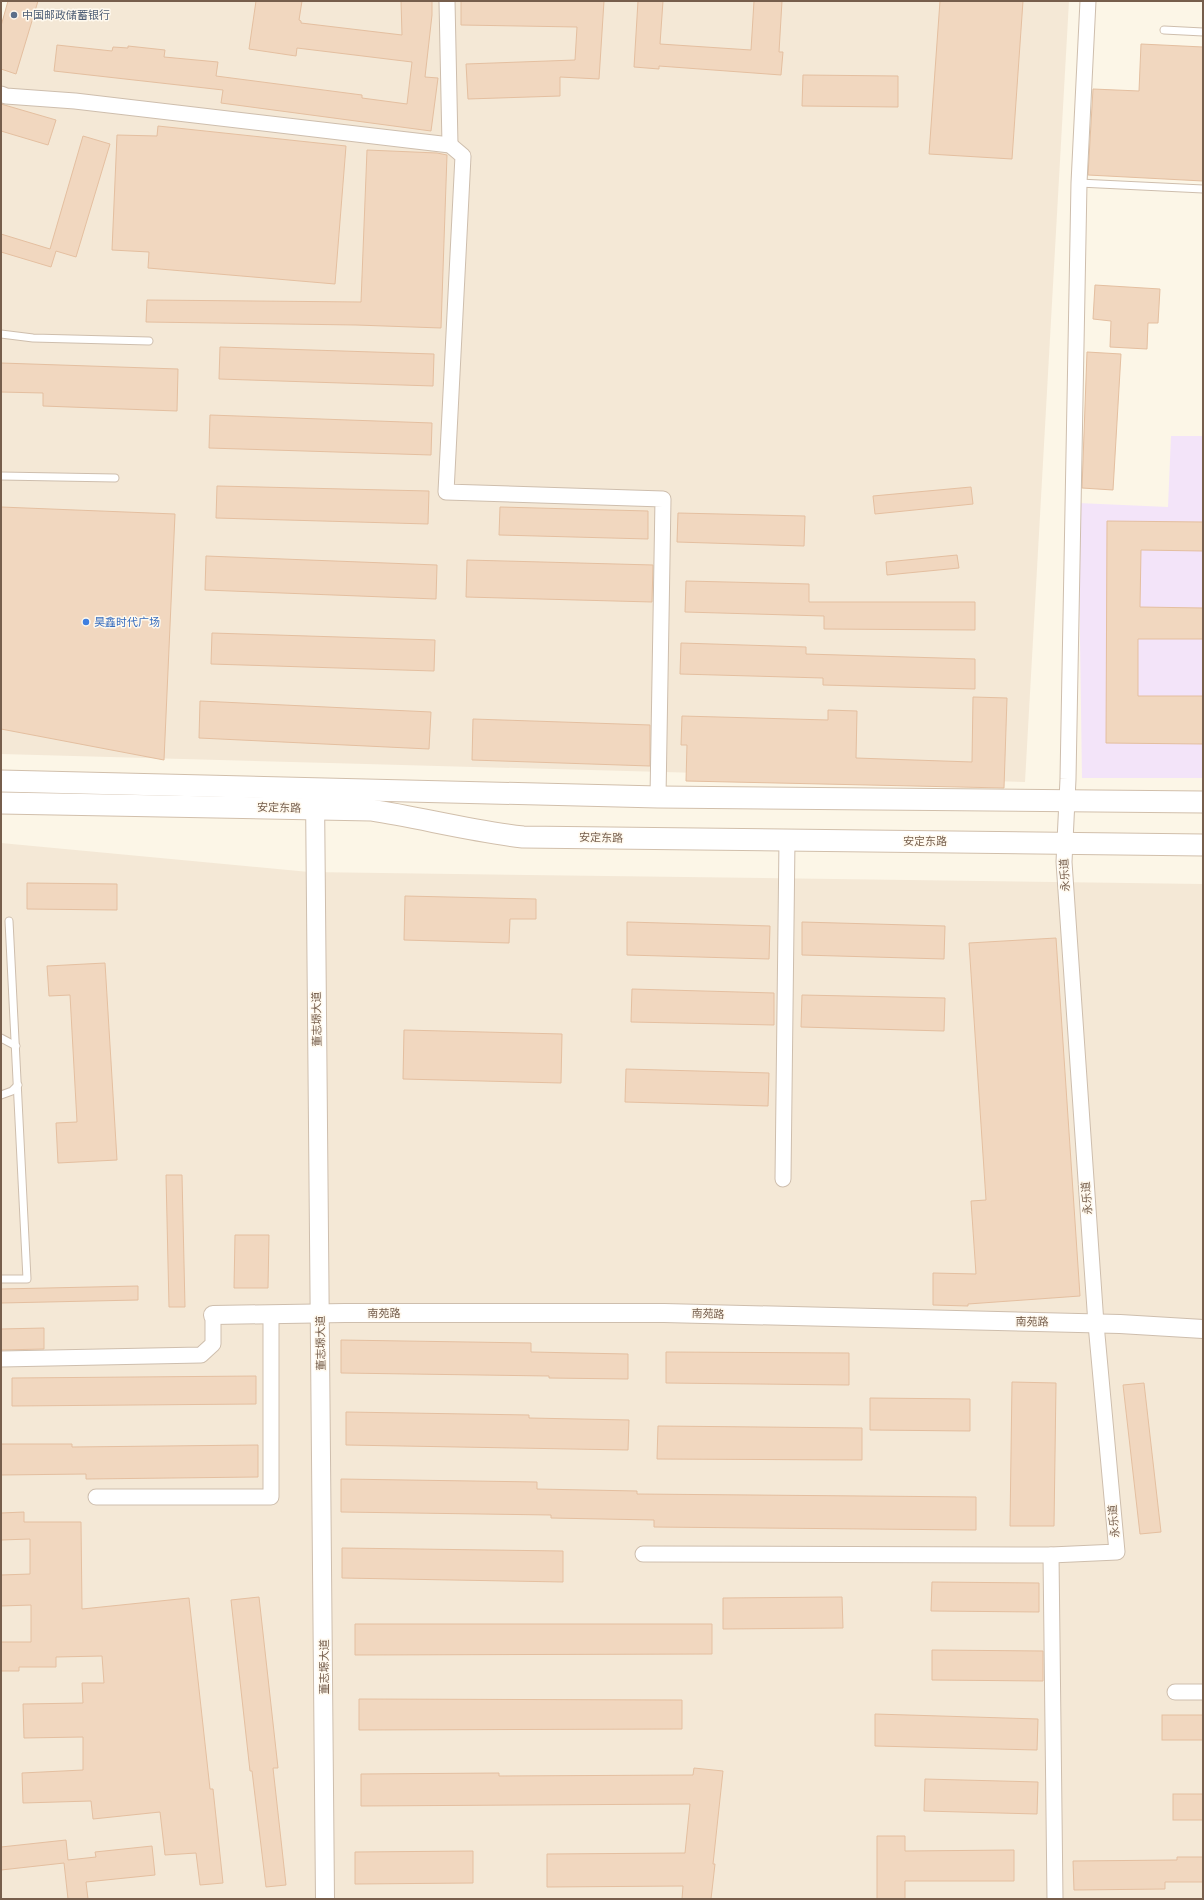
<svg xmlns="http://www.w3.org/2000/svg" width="1204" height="1900" viewBox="0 0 1204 1900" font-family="'Source Sans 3','Noto Sans SC',sans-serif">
<rect width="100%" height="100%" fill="#fcf6e7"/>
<g fill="#f4e8d6">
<path d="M15 1H1069L1025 782 1 754V45Z"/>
<path d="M1 843 309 872 1203 884V1899H1Z"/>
</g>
<path fill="#f3e4f9" d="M1171 436H1203V778H1082L1078 503 1168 507Z"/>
<g fill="#f1d7bf" stroke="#e4bfa0">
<path d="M8 1H38L16 74 1 69V26Z"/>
<path d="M256 1H302L299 20 301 21V23L402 35 401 1H432V15L425 77 438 78 431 131 221 103 223 90 54 71 57 45 112 51 113 47 128 48V46L165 50 164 57 218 62 216 76 362 95V98L407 104 412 62 297 48 296 56 249 49Z"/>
<path d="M461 1H604L599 79 560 77V96L468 99 466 64 575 60 577 27 461 25Z"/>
<path d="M638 1H663L660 44 751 50 754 1H782L779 52H783L781 75 659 66V69L634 67Z"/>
<path d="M940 1H1023L1012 159 929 154Z"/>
<path d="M1141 44 1203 47V181L1088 175 1093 89 1139 91Z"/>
<path d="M803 75 898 76V107L802 106Z"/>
<path d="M1 104 56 120 48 145 1 131Z"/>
<path d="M158 126 346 146 335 284 148 268 149 252 112 250 117 135 157 136Z"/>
<path d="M83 136 110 144 76 257 56 251 51 267 1 252V234L50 249Z"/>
<path d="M367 150 437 153 447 155 441 328 356 325 146 322 147 300 361 302Z"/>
<path d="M1095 285 1160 289 1158 323H1148L1147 349 1110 347 1111 321 1093 319Z"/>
<path d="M220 347 434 354 433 386 219 379Z"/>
<path d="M1087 352 1121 354 1113 490 1082 488Z"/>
<path d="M1 363 178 369 177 411 43 406V393L1 392Z"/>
<path d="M210 415 432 423 431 455 209 448Z"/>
<path d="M217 486 429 491 428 524 216 518Z"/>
<path d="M971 487 973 504 875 514 873 496Z"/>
<path d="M1 507 175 514 164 760 1 729Z"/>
<path d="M500 507 648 511V539L499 535Z"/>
<path d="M678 513 805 516 804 546 677 542Z"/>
<path d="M1107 521 1203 522V551L1141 550 1140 607 1203 608V639H1138V696H1203V744L1106 743Z"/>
<path d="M957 555 959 568 887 575 886 562Z"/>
<path d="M206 556 437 565 436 599 205 590Z"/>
<path d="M467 560 653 565 652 602 466 597Z"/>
<path d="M686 581 809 584V602H975V630L824 629V616L685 612Z"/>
<path d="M212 633 435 640 434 671 211 664Z"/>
<path d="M681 643 806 647V654L975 659V689L823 685V678L680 674Z"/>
<path d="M973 697 1007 698 1004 788 686 781 687 745H681L682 716 828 720V710L857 711 856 758 972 762Z"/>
<path d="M200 701 431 712 429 749 199 738Z"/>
<path d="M473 719 650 725V766L472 760Z"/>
<path d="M27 883 117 884V910L27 909Z"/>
<path d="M405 896 536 899V919H510L509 943 404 940Z"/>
<path d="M627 922 770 926 769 959 627 955Z"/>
<path d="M802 922 945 926 944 959 802 955Z"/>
<path d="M1056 938 1080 1296 968 1304V1306L933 1305V1273L976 1274 971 1201 986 1200 969 943Z"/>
<path d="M105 963 117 1160 58 1163 56 1123 77 1122 70 995 49 996 47 966Z"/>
<path d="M632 989 774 993V1025L631 1022Z"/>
<path d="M802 995 945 998 944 1031 801 1027Z"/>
<path d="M404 1030 562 1034 561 1083 403 1079Z"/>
<path d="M626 1069 769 1073 768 1106 625 1102Z"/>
<path d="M166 1175H182L185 1307H169Z"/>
<path d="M235 1235H269L268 1288H234Z"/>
<path d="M138 1286V1300L1 1303V1289Z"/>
<path d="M44 1328V1349L1 1350V1329Z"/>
<path d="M341 1340 531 1343V1352L628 1354V1379L549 1378V1376L341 1373Z"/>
<path d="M666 1352 849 1353V1385L666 1383Z"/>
<path d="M256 1376V1404L12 1406V1378Z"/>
<path d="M1012 1382 1056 1383 1054 1526H1010Z"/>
<path d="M1144 1383 1161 1532 1140 1534 1123 1385Z"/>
<path d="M870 1398 970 1399V1431L870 1430Z"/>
<path d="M346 1412 529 1415V1418L629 1420 628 1450 346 1445Z"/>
<path d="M658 1426 862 1428V1460L657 1459Z"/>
<path d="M1 1444H72V1447L258 1445V1477L86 1479V1474L1 1475Z"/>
<path d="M341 1479 537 1482V1489L637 1491V1494L976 1497V1530L654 1527V1520L551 1518V1515L341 1512Z"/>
<path d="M24 1512V1522H81L82 1609 189 1598 210 1789H213L223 1883 200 1885 196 1853 165 1855 160 1812 93 1819 91 1801 23 1803 22 1773 83 1770V1737L24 1738 23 1704 83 1703 82 1683H104L102 1656 56 1657V1667H19V1671H1V1642H31V1605L1 1606V1575L30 1574V1539L1 1540V1513Z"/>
<path d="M342 1548 563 1551V1582L342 1578Z"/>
<path d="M932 1582 1039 1583V1612L931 1611Z"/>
<path d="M259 1597 278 1768H273L286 1885 266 1887 252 1771H250L231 1600Z"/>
<path d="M842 1597 843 1628 723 1629V1598Z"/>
<path d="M355 1624H712V1654L355 1655Z"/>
<path d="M932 1650 1043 1651V1681L932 1680Z"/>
<path d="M359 1699 682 1700V1729L359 1730Z"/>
<path d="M875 1714 1038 1719 1037 1750 875 1746Z"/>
<rect x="1162" y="1715" width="41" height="25"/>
<path d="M694 1768 723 1771 713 1864H715L711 1899H682L683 1886 547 1887V1854L685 1853 690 1804 361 1806V1774L499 1773V1776L693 1775Z"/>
<path d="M925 1779 1038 1782 1037 1814 924 1811Z"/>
<rect x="1173" y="1794" width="30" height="26"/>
<path d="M877 1836H905V1851L1014 1850V1881H905V1899H877Z"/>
<path d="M66 1840 68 1860 96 1857 95 1852 152 1846 155 1875 86 1882 88 1899H68L64 1863 1 1870V1847Z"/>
<path d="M473 1851V1883L355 1884V1852Z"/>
<path d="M1177 1857H1203V1882H1165V1889L1074 1890 1073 1861 1177 1860Z"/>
</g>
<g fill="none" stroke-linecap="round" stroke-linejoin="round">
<defs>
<g id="service">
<path d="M1164 30 1203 32"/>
<path d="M1079 183 1203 189"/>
<path d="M1 334 33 338 149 341"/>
<path d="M1 476 115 478"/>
<path d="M1 1038 16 1046"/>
<path d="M1 1095 12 1091 18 1085"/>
<path d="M1 1279H27L9 921"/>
</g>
<g id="minor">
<path d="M447 1 450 145"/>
<path d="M1 94 6 96 75 101 450 145 463 156 446 492 663 499 658 797"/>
<path d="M783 1179 787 840"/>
<path d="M1 1359 201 1355 213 1344V1315"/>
<path d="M96 1497H271V1314"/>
<path d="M643 1554 1051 1555 1117 1552 1096 1324 1064 862 1068 779 1079 183 1088 1"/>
<path d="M1051 1555 1055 1899"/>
<path d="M1175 1692H1203"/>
</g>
<g id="tertiary">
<path d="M315 794 325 1899"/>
<path d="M213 1315 345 1313H664L1120 1324 1203 1329"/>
</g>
<g id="secondary">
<path d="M1 781 658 797 1203 802"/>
<path d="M1 803 371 810C422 818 471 831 523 837L1203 845"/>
</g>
</defs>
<use href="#service" stroke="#cebead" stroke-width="9"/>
<use href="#minor" stroke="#cebead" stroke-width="17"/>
<use href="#tertiary" stroke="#cebead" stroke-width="20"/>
<use href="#secondary" stroke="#d1bfab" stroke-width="23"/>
<use href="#service" stroke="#fff" stroke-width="7"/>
<use href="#minor" stroke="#fff" stroke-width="15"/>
<use href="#tertiary" stroke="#fff" stroke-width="18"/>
<use href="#secondary" stroke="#fff" stroke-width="21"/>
</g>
<circle fill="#5c6f8a" stroke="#fff9ee" stroke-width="1.5" cx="14" cy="15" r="4"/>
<circle fill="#3f7fe0" stroke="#fff9ee" stroke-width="1.5" cx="86" cy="622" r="4"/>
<g text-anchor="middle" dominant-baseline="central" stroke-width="3" stroke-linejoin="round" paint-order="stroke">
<g font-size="11" fill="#4e5e75" stroke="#fff9ee" text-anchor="start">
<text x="22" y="15">中国邮政储蓄银行</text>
</g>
<g font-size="11" fill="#366cbe" stroke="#fff9ee" text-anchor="start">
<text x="94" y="622">昊鑫时代广场</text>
</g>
<g font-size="11" fill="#765e4c" stroke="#fff9ee">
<text transform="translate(279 808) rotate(1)">安定东路</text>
<text transform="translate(601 838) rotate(1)">安定东路</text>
<text x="925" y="841">安定东路</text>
<text transform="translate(1065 875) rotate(-93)">永乐道</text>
<text transform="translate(317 1019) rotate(-91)">董志塬大道</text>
<text transform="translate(1087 1198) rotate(-94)">永乐道</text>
<text x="384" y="1313">南苑路</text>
<text transform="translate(708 1314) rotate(2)">南苑路</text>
<text transform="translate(1032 1322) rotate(1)">南苑路</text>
<text transform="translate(321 1343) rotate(-91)">董志塬大道</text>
<text transform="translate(1114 1521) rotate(-95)">永乐道</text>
<text transform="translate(324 1667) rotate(-90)">董志塬大道</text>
</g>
</g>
<rect width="1204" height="1900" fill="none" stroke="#765e4c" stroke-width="4"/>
</svg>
